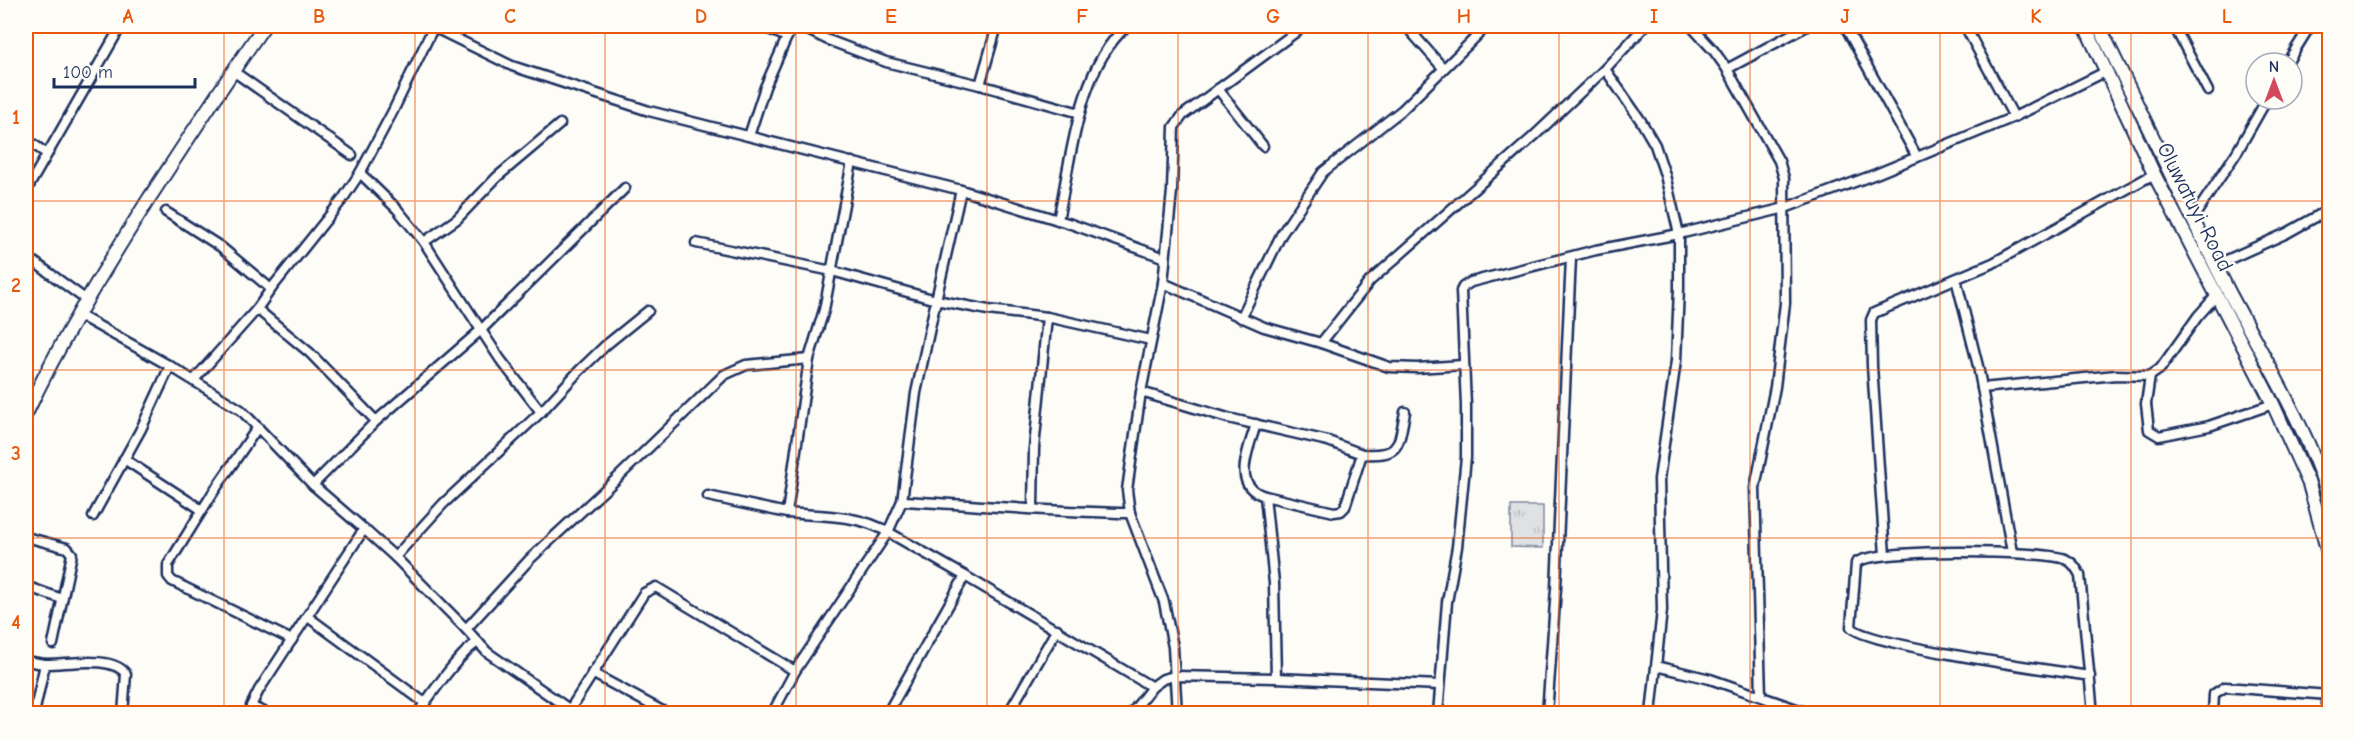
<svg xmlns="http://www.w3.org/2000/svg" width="2355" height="739" viewBox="0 0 2355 739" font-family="'Comic Neue',sans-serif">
<defs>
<pattern id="grass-tufts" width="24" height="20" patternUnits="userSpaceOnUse" patternTransform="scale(1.5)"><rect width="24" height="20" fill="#e0e1e3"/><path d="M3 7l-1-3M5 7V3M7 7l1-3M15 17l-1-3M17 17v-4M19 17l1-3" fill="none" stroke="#c0c1c5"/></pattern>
</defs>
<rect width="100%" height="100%" fill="#fdfcf7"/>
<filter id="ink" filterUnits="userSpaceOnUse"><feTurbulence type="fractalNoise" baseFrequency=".0167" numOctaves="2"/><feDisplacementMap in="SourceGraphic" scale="12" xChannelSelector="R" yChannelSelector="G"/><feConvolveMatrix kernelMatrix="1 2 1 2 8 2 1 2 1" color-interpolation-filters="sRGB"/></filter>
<g filter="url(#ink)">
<path fill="url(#grass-tufts)" stroke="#7e88a0" stroke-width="1.5" d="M1511 506H1543V548L1511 547Z"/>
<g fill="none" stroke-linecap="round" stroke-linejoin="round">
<defs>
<g id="street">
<path d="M431 26 512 66 649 111 961 190 1071 224 1165 258"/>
<path d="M762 26 787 37 794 26"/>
<path d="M799 26 828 40 886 62 980 85"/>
<path d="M997 26 980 85 1080 113"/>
<path d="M1406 26 1443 68"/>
<path d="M1691 26 1714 51 1727 69 1779 161 1784 178 1785 303 1775 387 1755 488 1761 695"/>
<path d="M1845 26 1917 157"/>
<path d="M1965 26 2014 117"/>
<path d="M2174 26 2208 91"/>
<path d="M2287 63 2310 26"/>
<path d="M1605 69 1641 121 1655 145 1665 175 1679 234V288L1676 361 1659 479 1662 610 1651 714"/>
<path d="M1727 69 1807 26"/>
<path d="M233 71 352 155"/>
<path d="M1218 89 1263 146"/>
<path d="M560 124 497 177 457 219 424 242 481 330 625 188"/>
<path d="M749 136 765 87 787 37"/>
<path d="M26 139 47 154"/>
<path d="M26 191 121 26"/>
<path d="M166 212 221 247 271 289"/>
<path d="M2193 218 2237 152 2267 99"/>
<path d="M1058 220C1071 160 1078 68 1127 26"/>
<path d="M424 242 397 209 360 173 393 111 434 26"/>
<path d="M696 243 832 271 936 300 961 190"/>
<path d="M26 256 85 299"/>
<path d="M2216 265 2287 233 2330 209"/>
<path d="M1956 279 1978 366 2012 552"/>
<path d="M1163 283 1264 327 1321 343 1370 281 1533 137 1605 69 1645 26"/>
<path d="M257 309 310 353 376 421"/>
<path d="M77 314 170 366 241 410 313 485 364 529"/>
<path d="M1241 318 1281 235 1323 172 1402 110 1487 26"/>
<path d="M1321 343 1389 367 1417 368 1463 365"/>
<path d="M2150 376 2146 404 2149 430 2159 436 2209 426 2273 404"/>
<path d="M193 381 257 309 271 289 342 200 360 173"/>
<path d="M1982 388 2116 375 2150 376 2160 369 2198 316 2216 296"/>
<path d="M1141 392 1228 418 1328 441 1362 454"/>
<path d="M1256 424C1249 449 1230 486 1265 496"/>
<path d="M258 427 214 491 168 565V576L172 581 292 640"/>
<path d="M124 459 202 510"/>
<path d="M313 485 376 421 481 330 500 359 541 412"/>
<path d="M708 496 787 513 809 359 824 310 852 162"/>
<path d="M902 501C978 505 1054 512 1130 513"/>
<path d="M1033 508 1034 448 1047 317"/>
<path d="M787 513C822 516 857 514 888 532L902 501 916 393 936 300 988 310 1047 317 1151 340"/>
<path d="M93 516 141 429 170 366"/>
<path d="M26 537 67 548 72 554 53 644"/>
<path d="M1885 555 1872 366 1871 320 1874 313 1993 263 2154 174"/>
<path d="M395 557 443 504 541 412 579 371 606 345 648 311"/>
<path d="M965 576 1152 687 1163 679 1174 676 1276 678 1440 685"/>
<path d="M26 586 62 599"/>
<path d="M308 617 425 703"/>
<path d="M466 629 487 652 569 709"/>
<path d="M26 661C32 662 38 663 44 664 65 665 111 654 126 674L123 714"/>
<path d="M1656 666 1710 679 1811 714"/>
<path d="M592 673 668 714"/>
<path d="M2090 676C2056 671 1865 645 1851 627L1856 563C1872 548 2040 550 2065 559 2073 562 2076 568 2080 575L2093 714"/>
<path d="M1276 678 1274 583 1265 496 1334 512 1341 511 1345 507 1362 454C1401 456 1398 447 1405 412"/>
<path d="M34 714 45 664"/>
<path d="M268 714 251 706 259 690 364 529 395 557 466 629 530 559 611 484 724 375 746 365 809 359"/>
<path d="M417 714C431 695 459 653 478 642"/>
<path d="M567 714 644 593 656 587 795 671"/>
<path d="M772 714 795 671 888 532 965 576 887 714"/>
<path d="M1008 714 1057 629"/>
<path d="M1131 714 1152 687"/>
<path d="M1177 714 1173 647 1164 602 1130 513 1127 490 1141 392 1163 283 1172 191 1174 127 1183 115 1304 26"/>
<path d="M1438 714 1447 602 1457 547 1466 457V405L1461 291 1463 287 1471 282 1596 250 1679 234 1785 208 1876 174 2014 117 2107 71"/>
<path d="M1547 714 1556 588 1571 258"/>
<path d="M2213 714 2214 694 2225 687 2329 695"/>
</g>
<g id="secondary">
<path d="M2085 26 2154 174 2273 404 2309 484 2330 560"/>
<path d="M2099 26C2142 114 2184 204 2229 292 2265 360 2307 427 2330 501"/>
<path d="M26 414C61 339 104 270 148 200 186 142 224 83 264 26"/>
<path d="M2327 714 2330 692"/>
</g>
</defs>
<use href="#street" stroke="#1b2f5e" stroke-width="13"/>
<use href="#secondary" stroke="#1b2f5e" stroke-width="16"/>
<use href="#street" stroke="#fdfcf7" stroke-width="8"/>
<use href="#secondary" stroke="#fdfcf7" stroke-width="12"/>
</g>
</g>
<path fill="none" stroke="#e8590c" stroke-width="1.5" stroke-opacity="0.55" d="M224 26V714M415 26V714M605 26V714M796 26V714M987 26V714M1178 26V714M1368 26V714M1559 26V714M1750 26V714M1940 26V714M2131 26V714M26 201H2330M26 370H2330M26 538H2330"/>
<g text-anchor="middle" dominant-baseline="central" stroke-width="5" stroke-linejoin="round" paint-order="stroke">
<g font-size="22" fill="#1b2f5e" stroke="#fdfcf7">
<text transform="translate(2195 207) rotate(63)">Oluwatuyi Road</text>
</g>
</g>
<rect width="2355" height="739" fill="none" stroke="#fdfcf7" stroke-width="66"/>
<g transform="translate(2274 81)"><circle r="28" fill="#fdfcf7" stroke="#a3aaba" stroke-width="1.5"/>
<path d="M0-4.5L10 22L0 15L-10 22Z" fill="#d1495b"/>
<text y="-9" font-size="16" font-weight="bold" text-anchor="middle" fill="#1b2f5e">N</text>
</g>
<path d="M54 78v9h141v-9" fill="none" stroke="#1b2f5e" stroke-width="3"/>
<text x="63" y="78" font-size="18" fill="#1b2f5e" stroke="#fdfcf7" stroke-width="4.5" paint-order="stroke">100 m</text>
<rect x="33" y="33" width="2289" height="673" fill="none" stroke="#e8590c" stroke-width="2"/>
<g font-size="20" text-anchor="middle" font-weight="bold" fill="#e8590c">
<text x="128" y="23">A</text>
<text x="319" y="23">B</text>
<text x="510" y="23">C</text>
<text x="701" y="23">D</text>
<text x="891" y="23">E</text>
<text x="1082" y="23">F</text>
<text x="1273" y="23">G</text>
<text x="1464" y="23">H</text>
<text x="1654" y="23">I</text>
<text x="1845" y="23">J</text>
<text x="2036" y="23">K</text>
<text x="2227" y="23">L</text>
<text x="16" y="124">1</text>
<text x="16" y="292">2</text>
<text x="16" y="460">3</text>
<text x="16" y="629">4</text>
</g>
</svg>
